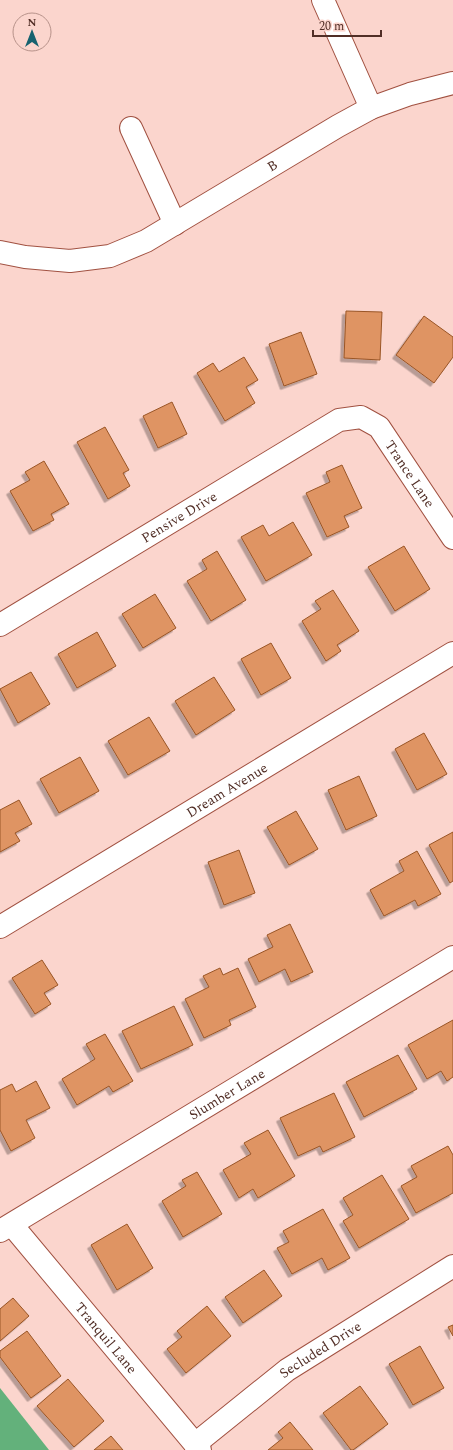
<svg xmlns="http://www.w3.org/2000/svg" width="453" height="1450" viewBox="0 0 453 1450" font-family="Spectral,serif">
<defs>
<filter id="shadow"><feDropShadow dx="-3.5" dy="3.5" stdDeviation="0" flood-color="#0004"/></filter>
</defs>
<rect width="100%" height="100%" fill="#fbd5cd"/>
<path fill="#63b17b" d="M0 1388 49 1450H0Z"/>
<g fill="#df9464" stroke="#995525" filter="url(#shadow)">
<path d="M346 311 382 312 380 360 344 358Z"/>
<path d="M424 316 453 337V357L434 383 396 355Z"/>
<path d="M301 332 317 374 284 386 269 344Z"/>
<path d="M244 357 258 380 246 387 255 403 225 421 197 373 213 363 219 372Z"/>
<path d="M172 402 187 434 158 448 143 416Z"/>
<path d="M105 427 129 470 123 473 130 486 108 499 77 442Z"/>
<path d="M44 461 69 504 51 514 54 520 33 531 10 491 30 480 25 472Z"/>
<path d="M342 465 362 508 344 516 349 527 327 537 306 493 330 482 326 472Z"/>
<path d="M293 522 312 555 266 581 241 537 263 525 269 536Z"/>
<path d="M404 546 430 589 395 611 368 567Z"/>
<path d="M217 551 246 600 211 621 187 581 207 569 202 560Z"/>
<path d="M333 590 359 631 337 645 341 651 326 661 302 621 321 609 315 601Z"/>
<path d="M155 594 176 628 143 648 122 614Z"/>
<path d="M97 632 116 666 77 688 58 654Z"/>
<path d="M271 643 291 678 261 695 241 659Z"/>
<path d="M31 672 50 704 18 723 0 689Z"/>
<path d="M214 677 235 710 196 735 175 701Z"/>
<path d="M149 717 170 751 128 775 108 741Z"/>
<path d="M424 733 447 774 417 790 395 749Z"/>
<path d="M80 757 99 791 59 813 40 779Z"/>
<path d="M359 776 377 816 346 830 328 790Z"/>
<path d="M19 800 32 824 15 833 20 841 0 852V810Z"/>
<path d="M296 811 318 849 289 865 267 827Z"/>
<path d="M453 832V881L450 883 429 845Z"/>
<path d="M239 850 255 893 224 905 208 862Z"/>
<path d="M417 851 441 894 418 906 415 900 384 916 370 890 404 871 399 861Z"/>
<path d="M290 924 313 972 291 982 285 969 259 982 248 959 273 947 267 935Z"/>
<path d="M42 960 58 985 44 993 51 1004 35 1014 12 978Z"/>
<path d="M220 968 223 975 238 968 256 1007 229 1020 231 1025 204 1038 185 999 209 987 203 976Z"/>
<path d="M174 1006 193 1045 141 1069 122 1031Z"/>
<path d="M453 1020V1077L447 1081 441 1071 427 1079 408 1045Z"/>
<path d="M105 1034 133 1081 113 1092 109 1086 77 1105 62 1079 95 1059 86 1044Z"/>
<path d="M398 1055 417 1089 364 1117 346 1082Z"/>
<path d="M36 1081 50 1108 26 1120 35 1138 11 1151 0 1130V1090L12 1084 16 1092Z"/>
<path d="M334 1093 355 1137 323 1152 320 1146 298 1156 280 1118Z"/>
<path d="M268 1130 295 1176 258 1198 253 1189 239 1198 223 1170 251 1154 244 1143Z"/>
<path d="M448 1146 453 1155V1193L416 1213 401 1186 417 1177 411 1166Z"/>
<path d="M197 1172 222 1214 183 1237 162 1201 186 1186 182 1180Z"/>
<path d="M382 1175 409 1219 359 1248 343 1221 353 1215 343 1198Z"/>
<path d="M323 1209 350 1258 328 1270 322 1258 292 1274 277 1248 289 1242 283 1231Z"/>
<path d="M127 1224 153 1268 117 1290 91 1245Z"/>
<path d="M264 1270 282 1296 243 1323 225 1297Z"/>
<path d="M13 1298 29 1316 0 1341V1309Z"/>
<path d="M207 1306 231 1336 186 1373 167 1349 182 1337 177 1331Z"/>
<path d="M453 1325V1336L448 1327Z"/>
<path d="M27 1331 61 1376 31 1398 0 1357V1351Z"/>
<path d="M420 1346 444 1388 413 1405 389 1364Z"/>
<path d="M68 1379 104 1421 74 1447 37 1406Z"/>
<path d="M360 1386 388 1424 353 1450H351L323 1413Z"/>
<path d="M290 1422 313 1450H268L283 1438 278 1432Z"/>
<path d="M111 1436 123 1450H94Z"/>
</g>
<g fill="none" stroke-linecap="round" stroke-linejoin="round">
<defs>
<g id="minor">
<path d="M323 0 371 108"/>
<path d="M131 128 175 224"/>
<path id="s1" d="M0 252 25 257 70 261 110 256 146 241 338 126 371 108 410 94 453 83"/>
<path id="s2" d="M0 625 339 420 361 417 379 427 453 538"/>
<path id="s3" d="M0 927 453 653"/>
<path id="s4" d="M12 1225 200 1450"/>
<path id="s5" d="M0 1231 453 957"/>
<path id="s6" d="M195 1444 287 1370 453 1266"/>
</g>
</defs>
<use href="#minor" stroke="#a15141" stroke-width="24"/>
<use href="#minor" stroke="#fff" stroke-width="22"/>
</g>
<g text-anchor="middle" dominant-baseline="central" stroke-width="4" stroke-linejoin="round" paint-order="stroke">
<g font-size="14" fill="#512e26" stroke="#fbd5cd">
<text stroke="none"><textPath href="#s1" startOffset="297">B</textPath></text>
<text stroke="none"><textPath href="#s2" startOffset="495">Trance Lane</textPath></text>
<text stroke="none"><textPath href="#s2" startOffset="209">Pensive Drive</textPath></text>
<text stroke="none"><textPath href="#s3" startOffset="265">Dream Avenue</textPath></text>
<text stroke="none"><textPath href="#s5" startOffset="265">Slumber Lane</textPath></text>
<text stroke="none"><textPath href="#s4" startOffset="147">Tranquil Lane</textPath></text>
<text stroke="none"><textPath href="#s6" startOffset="157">Secluded Drive</textPath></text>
</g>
</g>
<g transform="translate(32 32)"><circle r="19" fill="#fbd5cd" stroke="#b7928a"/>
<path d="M0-3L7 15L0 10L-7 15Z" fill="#17626f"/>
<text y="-6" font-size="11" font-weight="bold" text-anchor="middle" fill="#512e26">N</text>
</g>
<path d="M313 30v6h68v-6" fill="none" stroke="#512e26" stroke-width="2"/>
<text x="319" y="30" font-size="12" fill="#512e26" stroke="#fbd5cd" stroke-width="3" paint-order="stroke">20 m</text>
</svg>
